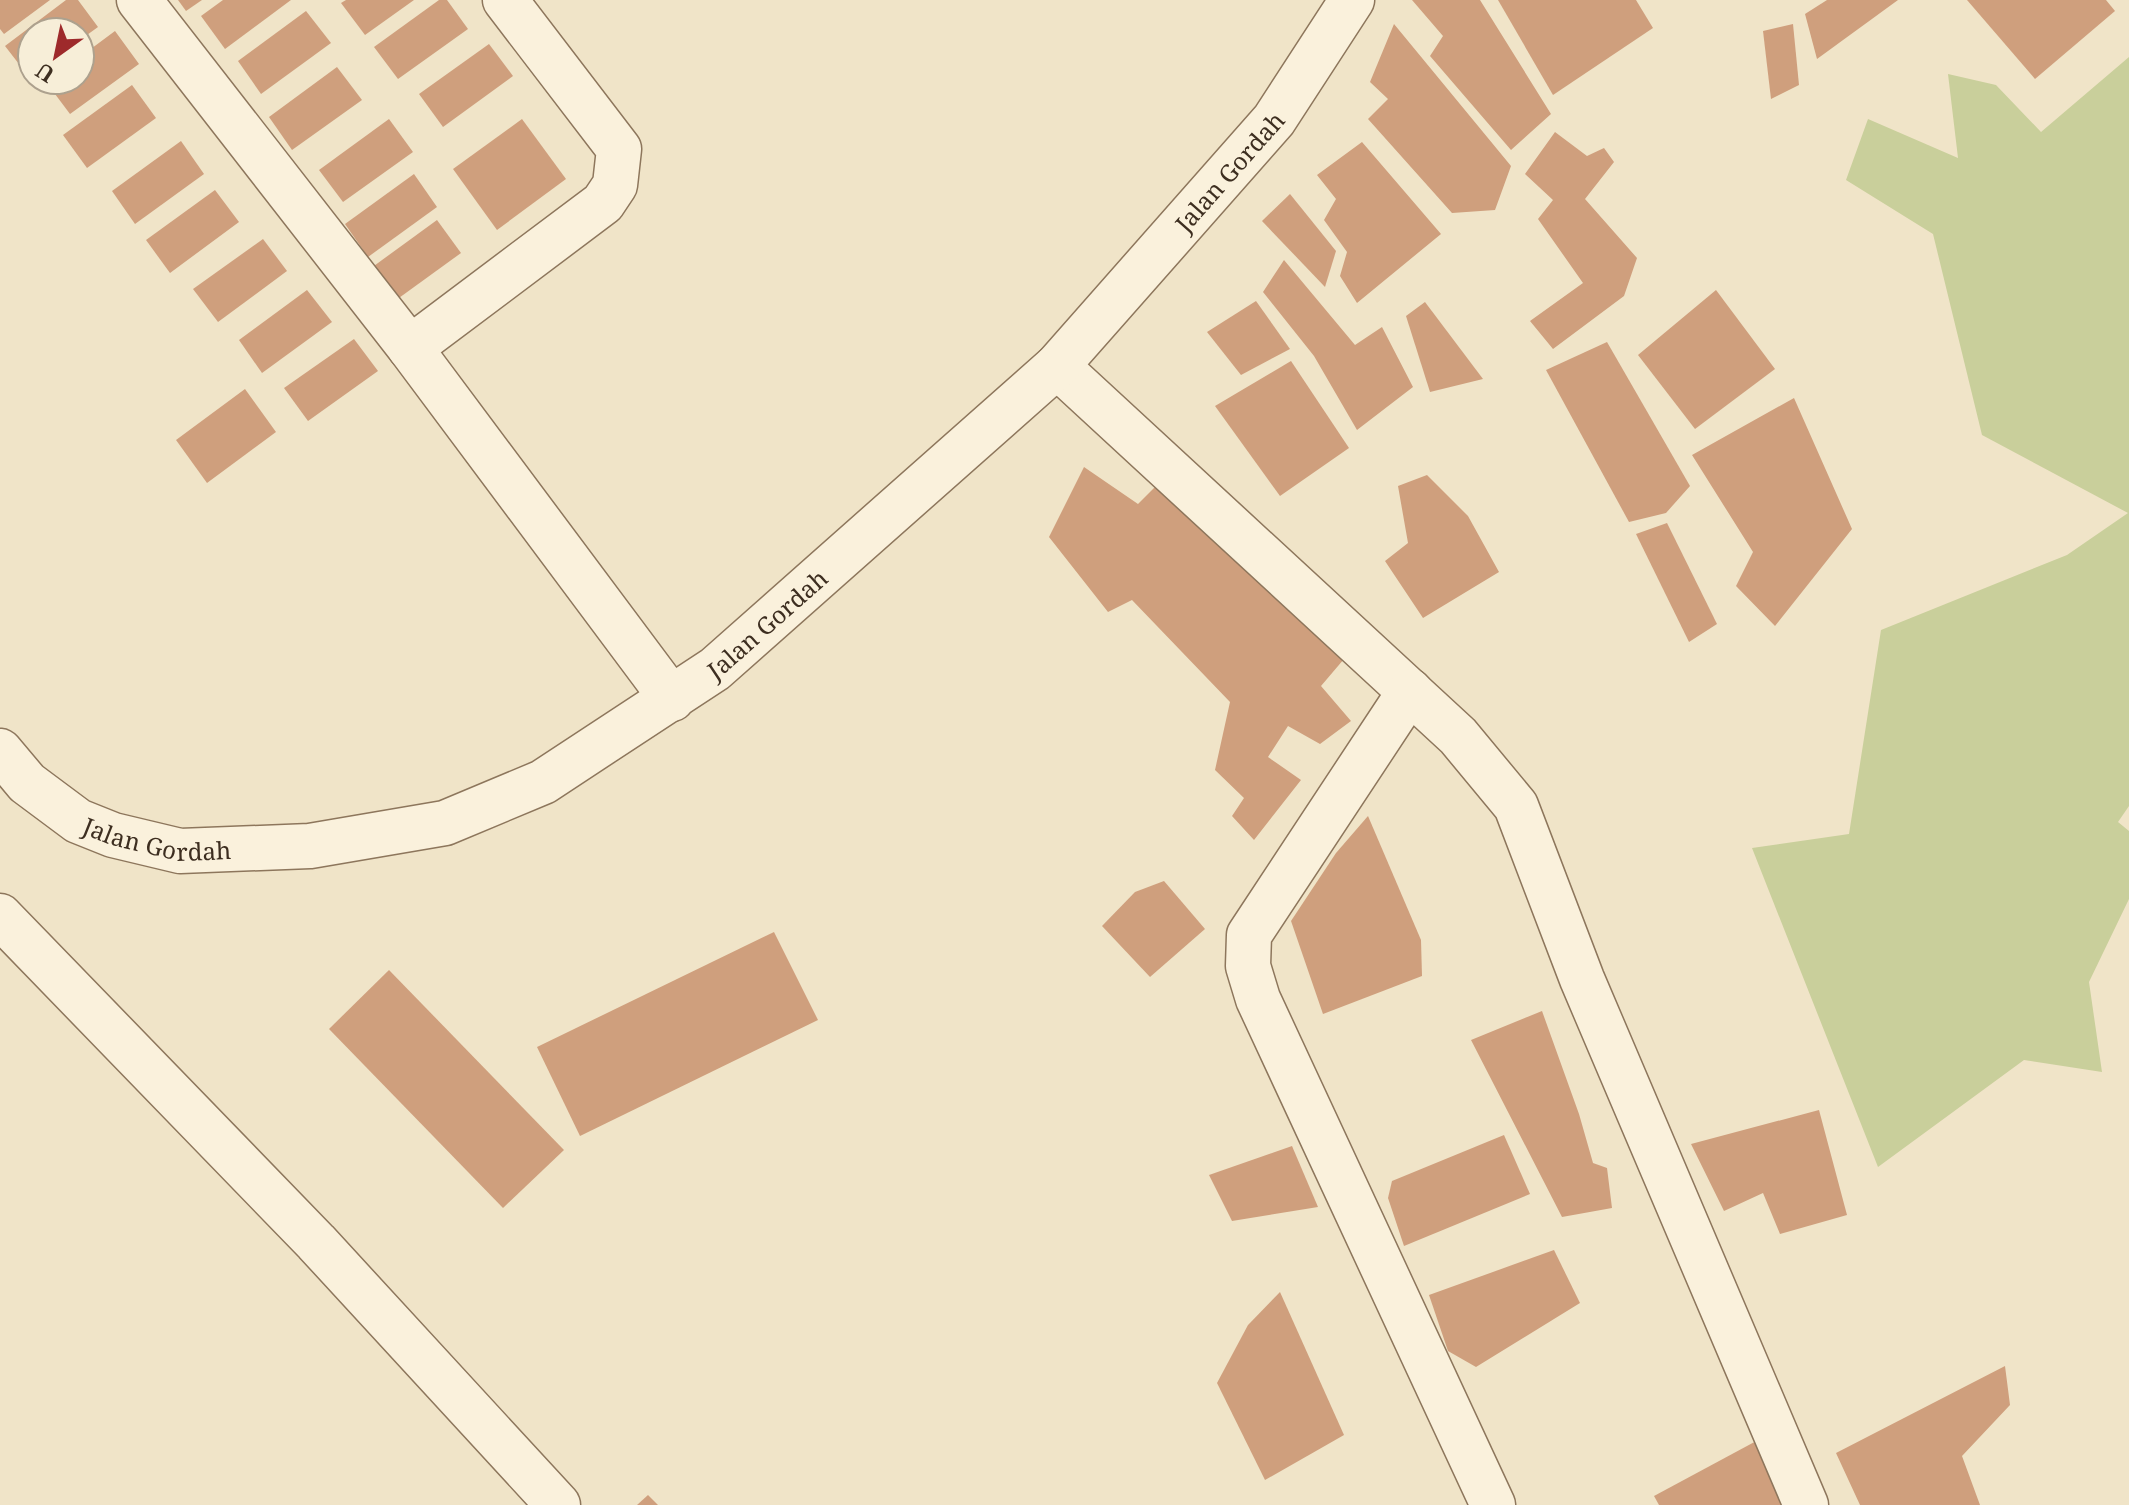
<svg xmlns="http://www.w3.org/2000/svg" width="2129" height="1505" viewBox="0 0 2129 1505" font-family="'Noto Serif',serif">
<rect width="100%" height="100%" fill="#f0e4c8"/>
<path fill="#c9cf9b" d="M2129 57V806L2118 822 2129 831V899L2089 982 2102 1072 2024 1060 1878 1167 1752 848 1849 834 1881 630 2067 555 2128 513 1982 435 1933 234 1846 180 1868 119 1958 158 1948 74 1996 85 2041 132Z"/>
<g fill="#cf9f7d">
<path d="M0 0H50L4 34 0 29Z"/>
<path d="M66 0H78L98 27 80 40V32H32V75L29 77 5 46Z"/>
<path d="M178 0H202L186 11Z"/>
<path d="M223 0H291L225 49 201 16Z"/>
<path d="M346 0H414L365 35 341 3Z"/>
<path d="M439 0H447L468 29 398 79 374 47Z"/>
<path d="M1412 0H1480L1551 114 1511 150 1430 56 1443 36Z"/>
<path d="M1498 0H1636L1653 28 1553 95Z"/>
<path d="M1827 0H1898L1817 59 1805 14Z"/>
<path d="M1967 0H2106L2115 11 2035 79Z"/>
<path d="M306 11 331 43 261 94 238 61Z"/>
<path d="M1394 24 1511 166 1495 210 1452 213 1368 119 1388 99 1370 82Z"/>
<path d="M1793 24 1799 85 1771 99 1763 31Z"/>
<path d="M115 31 139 64 70 114 46 82 80 80V57Z"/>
<path d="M489 44 513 76 443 127 419 94Z"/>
<path d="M337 67 362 100 292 150 269 117Z"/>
<path d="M132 85 156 118 87 168 63 135Z"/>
<path d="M389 119 413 152 343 202 319 170Z"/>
<path d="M522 119 566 179 497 230 453 169Z"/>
<path d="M1555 132 1587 156 1604 148 1614 162 1585 199 1637 258 1624 296 1553 349 1530 321 1583 283 1538 219 1553 200 1525 174Z"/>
<path d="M181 141 204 174 135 224 112 191Z"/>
<path d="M1362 142 1441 234 1357 303 1340 276 1347 252 1324 220 1336 199 1317 175Z"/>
<path d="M414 174 437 207 368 257 345 224Z"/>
<path d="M215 190 239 222 170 273 146 240Z"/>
<path d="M1290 194 1336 251 1325 287 1262 221Z"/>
<path d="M437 220 461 253 392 303 367 271Z"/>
<path d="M263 239 287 271 218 322 193 289Z"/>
<path d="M1284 260 1355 345 1382 327 1413 387 1357 430 1314 356 1263 292Z"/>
<path d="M307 290 332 322 262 373 239 340Z"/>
<path d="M1716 290 1775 369 1695 429 1638 355Z"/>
<path d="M1256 301 1290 349 1241 375 1207 332Z"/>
<path d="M1425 302 1483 379 1430 392 1406 316Z"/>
<path d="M354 339 378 371 308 421 284 388Z"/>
<path d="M1607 342 1690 486 1666 513 1629 522 1546 370Z"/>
<path d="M1291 361 1349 448 1280 496 1215 406Z"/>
<path d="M245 389 276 432 207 483 176 440Z"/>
<path d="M1794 398 1852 529 1775 626 1736 586 1753 552 1692 455Z"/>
<path d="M1084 467 1138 504 1163 479 1344 659 1321 686 1351 721 1320 744 1288 726 1268 757 1301 780 1254 840 1232 816 1244 798 1215 770 1230 702 1132 600 1108 612 1049 537Z"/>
<path d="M1427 475 1468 516 1499 572 1423 618 1385 561 1408 543 1398 486Z"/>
<path d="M1667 523 1717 624 1689 642 1636 534Z"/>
<path d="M1368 816 1421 940 1422 976 1323 1014 1291 921 1336 853Z"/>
<path d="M1164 881 1205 929 1150 977 1102 926 1135 892Z"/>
<path d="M774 932 818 1020 580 1136 537 1047Z"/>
<path d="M389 970 564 1150 503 1208 329 1029Z"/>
<path d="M1542 1011 1579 1114 1593 1163 1607 1168 1612 1208 1562 1217 1471 1040Z"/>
<path d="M1819 1110 1847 1215 1780 1234 1763 1193 1724 1211 1691 1144Z"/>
<path d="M1504 1135 1530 1194 1404 1246 1388 1198 1392 1181Z"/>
<path d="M1292 1146 1318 1207 1232 1221 1209 1175Z"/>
<path d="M1554 1250 1580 1303 1476 1367 1448 1351 1429 1295Z"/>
<path d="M1280 1292 1344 1435 1265 1480 1217 1383 1248 1325Z"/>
<path d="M2005 1366 2010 1405 1962 1456 1980 1505H1860L1836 1453Z"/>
<path d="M1760 1439 1788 1505H1659L1654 1496Z"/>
<path d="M648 1495 658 1505H637Z"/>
</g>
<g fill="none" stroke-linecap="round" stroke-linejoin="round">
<defs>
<g id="minor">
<path d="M139 0 410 348"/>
<path d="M505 0 619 149 615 185 603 203 410 348 672 699"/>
<path d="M1057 366 1458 736 1516 806 1582 979 1806 1505"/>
<path d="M1410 691 1249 935 1248 966 1258 999 1493 1505"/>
<path id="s1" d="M0 751 27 783 78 821 113 835 180 851 310 846 445 823 543 782 715 669 1057 366 1274 120 1352 0"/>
<path d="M0 916 316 1242 558 1505"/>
</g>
</defs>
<use href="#minor" stroke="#8d765c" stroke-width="47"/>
<use href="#minor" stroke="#faf1dc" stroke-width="44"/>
</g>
<g text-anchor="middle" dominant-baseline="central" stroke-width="6" stroke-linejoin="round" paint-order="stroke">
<g font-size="24" fill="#3d2e20" stroke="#f7eed8">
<text stroke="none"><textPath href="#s1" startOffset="1508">Jalan Gordah</textPath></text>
<text stroke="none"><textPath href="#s1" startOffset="860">Jalan Gordah</textPath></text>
<text stroke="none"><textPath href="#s1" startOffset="188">Jalan Gordah</textPath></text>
</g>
</g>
<g transform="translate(56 56) rotate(213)"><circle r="38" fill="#f7eed8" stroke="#ada18e" stroke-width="2"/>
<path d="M0-6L14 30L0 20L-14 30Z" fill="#9e2a2b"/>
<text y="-12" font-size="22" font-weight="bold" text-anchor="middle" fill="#3d2e20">U</text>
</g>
</svg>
